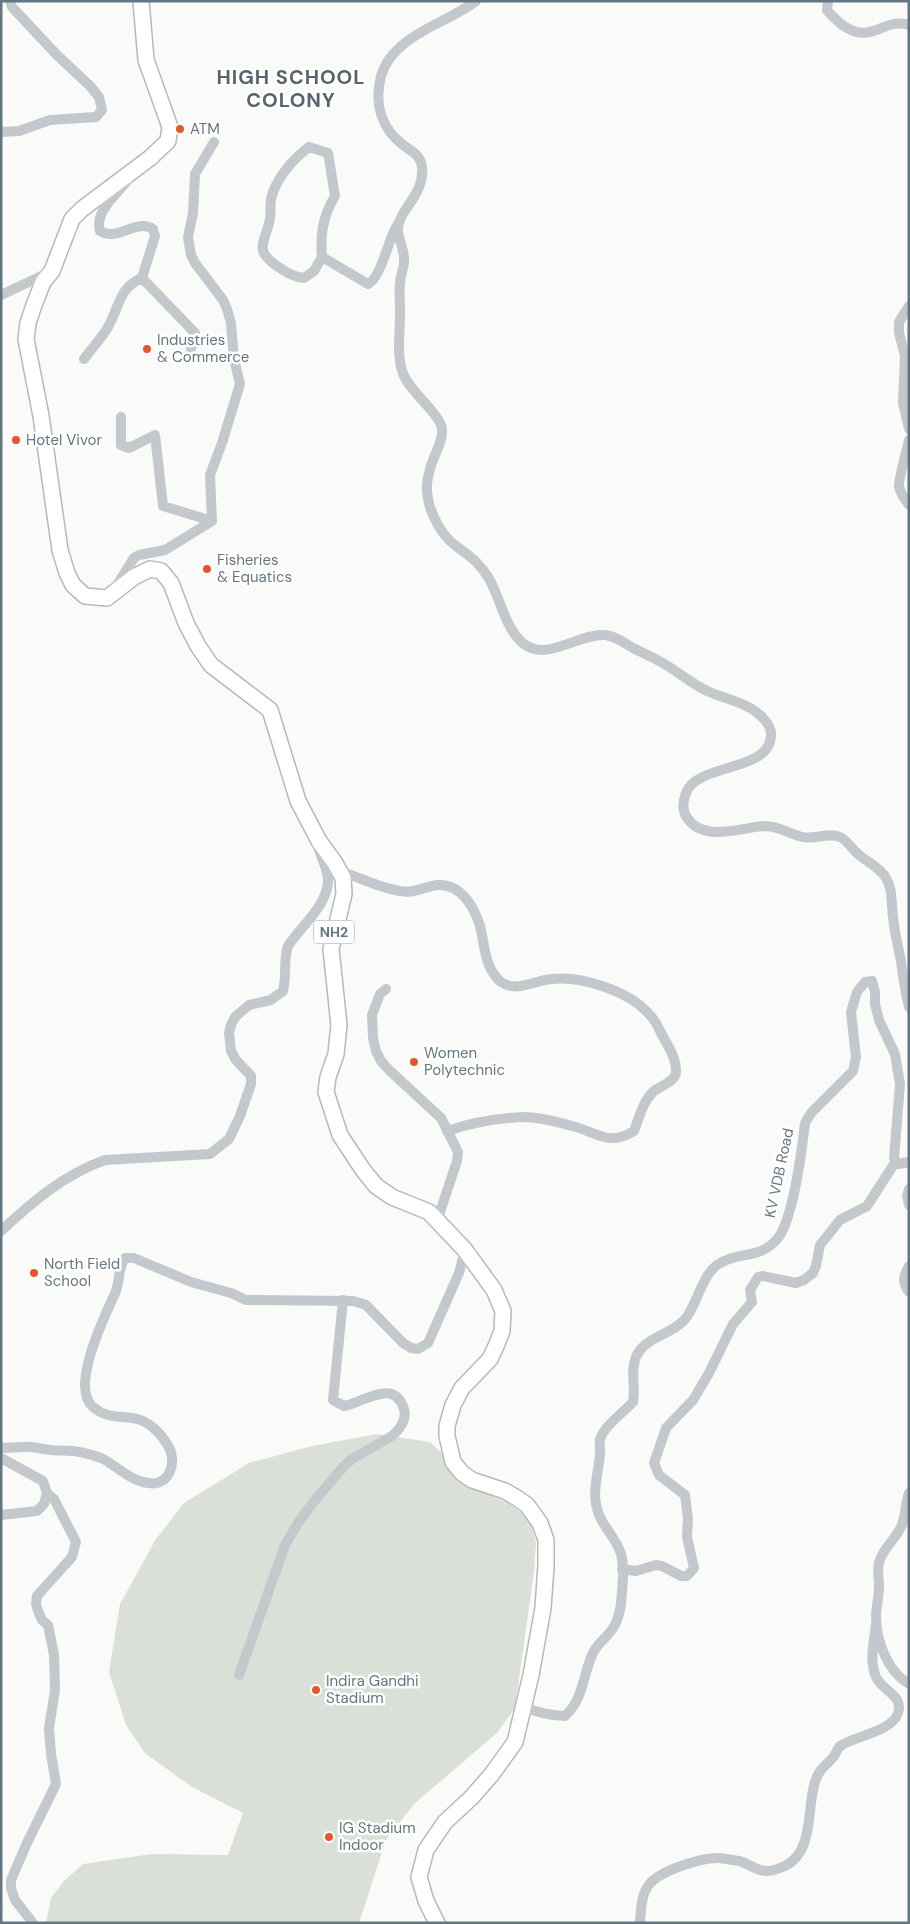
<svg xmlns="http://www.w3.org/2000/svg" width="910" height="1924" viewBox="0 0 910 1924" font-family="'DM Sans',sans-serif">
  <rect width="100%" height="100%" fill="#fafaf8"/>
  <path fill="#dadfd7" d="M377 1434 430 1442 446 1457 458 1480 508 1503 530 1519 536 1543 534 1571 515 1708 497 1733 414 1804 386 1840 359 1923H46L51 1898 64 1881 83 1864 152 1854 228 1855 243 1813 192 1787 145 1753 126 1725 109 1672 120 1604 156 1539 184 1503 249 1463 312 1446Z"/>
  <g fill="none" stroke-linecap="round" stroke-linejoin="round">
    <g stroke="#b4b9bd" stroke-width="18">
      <path id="highway" d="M141 1 146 60 170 127 168 141 150 158 82 209 72 219 52 271 43 282 34 305 28 323 26 339 41 416 60 550 67 573 73 585 85 596 107 598 134 577 150 569 161 571 171 583 186 623 198 646 211 665 270 710 298 801 319 841 335 863 343 878 344 894 331 949 339 1025 336 1054 328 1077 326 1092 340 1135 363 1170 376 1186 392 1197 429 1212 465 1250 494 1290 503 1311 502 1331 496 1346 490 1359 462 1388 453 1405 447 1426V1436L453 1462 462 1473 472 1480 505 1491 517 1498 527 1505 540 1523 546 1540V1566L543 1608 531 1675 515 1742 492 1774 471 1798 445 1822 426 1850 419 1877 426 1901 437 1923"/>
    </g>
    <path stroke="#c3c8cc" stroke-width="10" d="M476 1C446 24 393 35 381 76 374 104 381 128 403 145 412 151 421 156 422 167 425 196 397 210 398 231 399 241 405 251 404 261 404 269 400 276 400 284 399 291 400 299 400 307 401 329 395 355 404 376 412 393 436 411 441 425 446 437 433 456 430 469 427 478 426 489 428 499 431 515 442 536 455 545 470 557 477 560 488 577 501 598 504 628 524 644 547 662 579 633 605 635 616 636 624 643 633 648 647 655 661 661 674 670 684 677 695 685 707 691 725 699 747 702 762 717 767 722 772 729 771 737 768 772 697 763 686 793 683 801 682 809 686 816 702 844 742 827 765 826 779 826 789 834 802 837 814 840 828 832 840 837 847 840 852 849 857 853 866 862 879 866 886 878 893 890 891 902 893 916 894 931 898 946 901 961 903 977 905 992 909 1007
      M828 1 827 10C831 16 836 19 841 24 871 47 882 17 909 25
      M1 132 19 131 50 120 96 117 102 110 99 97 90 86 56 54 12 7 10 1
      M322 257 314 271 304 278C294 277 288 273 280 268 252 250 265 244 270 219 271 212 270 206 271 199 276 178 293 159 309 147L328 153 335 196C323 216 320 234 322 257L368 284C382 277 388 238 398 224
      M142 278 195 333 191 349
      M1 295 48 273
      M909 306 899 322V333L905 356 903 403 909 429
      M84 359C92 348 101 339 108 327 119 308 119 287 142 278L155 236 153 229C136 218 118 242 100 231 94 212 117 194 128 180
      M121 417V445L129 448 155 435 163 506 212 521
      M909 440C907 450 898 480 899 487 901 494 905 500 909 505
      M117 585 134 558 139 555 165 550 212 521 210 475 222 443 240 384 234 359 231 323 227 309 223 300 195 263 191 255 188 237 193 213 195 174 214 142
      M339 871C359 877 380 888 400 891 413 894 424 887 437 885 461 883 474 907 480 926 485 945 484 968 501 982 516 993 536 980 552 979 582 976 629 991 649 1014 654 1019 658 1026 661 1033 667 1044 677 1059 676 1072 676 1081 661 1086 654 1091 643 1101 639 1118 634 1131 608 1147 597 1132 572 1126 558 1122 537 1117 523 1117 497 1118 471 1123 447 1131
      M386 989 380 994 372 1015 373 1038 376 1051 381 1061 389 1070 441 1118 458 1152 457 1161 437 1221
      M909 1189 907 1196 909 1205
      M1 1231C32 1202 65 1174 105 1160L210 1154 229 1139 240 1116 251 1084V1076L236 1060 231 1051 229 1033 231 1025 235 1017 249 1005 271 1000 283 991C287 976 283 960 288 946 301 926 329 904 328 879 327 867 320 855 317 844
      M909 1266C903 1276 902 1283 909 1292
      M1 1448C9 1448 16 1447 24 1447 33 1446 41 1449 50 1450 60 1451 70 1450 80 1452 88 1454 98 1456 105 1460 119 1468 131 1481 148 1483 171 1487 178 1459 167 1444 162 1435 152 1425 143 1421 125 1413 111 1422 93 1407 69 1387 106 1314 116 1291 120 1280 118 1268 125 1258H134L191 1282 231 1293 246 1300 353 1301 366 1305 403 1343 411 1348 418 1349 428 1343 459 1273 465 1250
      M1 1458 43 1481 47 1493 44 1504 37 1511 1 1515
      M909 1493C905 1504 906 1517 901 1527 895 1540 882 1549 879 1563 877 1571 879 1578 879 1586 879 1597 876 1607 876 1617 876 1641 888 1672 909 1684
      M622 1569 636 1571 656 1565 662 1566 681 1576H687L694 1568 687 1537 688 1519 685 1495 659 1475 654 1463 666 1428 693 1400 709 1373 733 1324 752 1302 750 1290 758 1277 762 1276 796 1283 804 1280 813 1273 816 1266 820 1245 840 1220 867 1206 896 1161
      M239 1675 285 1545 298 1523 315 1500 344 1466 352 1459 392 1436C400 1429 407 1420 404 1409 394 1377 363 1403 344 1406L333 1400 343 1300
      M523 1707C538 1712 550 1716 565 1716 583 1700 583 1676 592 1655 595 1646 605 1639 611 1631 622 1618 622 1593 623 1576 624 1547 615 1543 602 1521 589 1497 598 1479 600 1454 601 1450 599 1444 600 1439 605 1425 623 1413 633 1402 636 1388 630 1371 636 1357 645 1336 673 1335 686 1318 697 1304 702 1276 717 1265 736 1251 761 1260 778 1238 793 1219 802 1149 805 1123L811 1113 853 1071 856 1057 851 1012 857 992 865 982 872 981 875 992V1004L879 1020 895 1054 900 1084 894 1158 898 1164 909 1162
      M33 1923 15 1900 11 1888V1880L27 1843 56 1784 51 1754 49 1728 55 1690 54 1655 48 1625 42 1620 38 1611 36 1604 37 1596 72 1557 76 1542 54 1499 47 1493
      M640 1923C641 1911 641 1896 648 1886 658 1871 702 1857 720 1858 726 1859 733 1860 739 1861 748 1863 758 1872 767 1871 772 1871 781 1868 785 1866 818 1850 804 1797 819 1773 823 1766 830 1762 834 1756 837 1752 837 1749 840 1746 855 1736 893 1731 898 1713 904 1695 882 1691 876 1677 869 1661 874 1641 876 1624"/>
    <use href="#highway" stroke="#fff" stroke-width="15"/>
  </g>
  <g fill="#e4572e" stroke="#fff" stroke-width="2">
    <circle cx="180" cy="129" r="5"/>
    <circle cx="147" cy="349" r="5"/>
    <circle cx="16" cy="440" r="5"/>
    <circle cx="207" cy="569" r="5"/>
    <circle cx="414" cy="1062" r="5"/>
    <circle cx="34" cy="1273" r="5"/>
    <circle cx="316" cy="1690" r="5"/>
    <circle cx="329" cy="1837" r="5"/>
  </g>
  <g text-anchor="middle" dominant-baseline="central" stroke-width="5" stroke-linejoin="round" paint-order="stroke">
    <rect fill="#fff" stroke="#939fa8" stroke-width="1" x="314" y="920.5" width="40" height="23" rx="4"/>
    <g font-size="14" font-weight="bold" fill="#657683">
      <text x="334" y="932">NH2</text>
    </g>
    <g font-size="15" fill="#657683" stroke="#fff" text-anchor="start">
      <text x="190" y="129">ATM</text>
      <text x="157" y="340">Industries<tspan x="157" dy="17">&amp; Commerce</tspan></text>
      <text x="26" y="440">Hotel Vivor</text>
      <text x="217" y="560">Fisheries<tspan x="217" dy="17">&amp; Equatics</tspan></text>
      <text x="424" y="1053">Women<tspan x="424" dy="17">Polytechnic</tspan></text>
      <text x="44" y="1264">North Field<tspan x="44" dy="17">School</tspan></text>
      <text x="326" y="1681">Indira Gandhi<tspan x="326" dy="17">Stadium</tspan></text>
      <text x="339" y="1828">IG Stadium<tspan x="339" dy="17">Indoor</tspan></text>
    </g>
    <g font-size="15" fill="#657683" stroke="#fff">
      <text transform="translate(779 1173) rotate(-78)">KV VDB Road</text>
    </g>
    <g font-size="20" font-weight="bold" letter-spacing="1" fill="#57646e" stroke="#fff">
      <text x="291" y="77">HIGH SCHOOL<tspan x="291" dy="23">COLONY</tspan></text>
    </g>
  </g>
  <rect width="910" height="1924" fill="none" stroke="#657683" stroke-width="5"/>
</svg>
